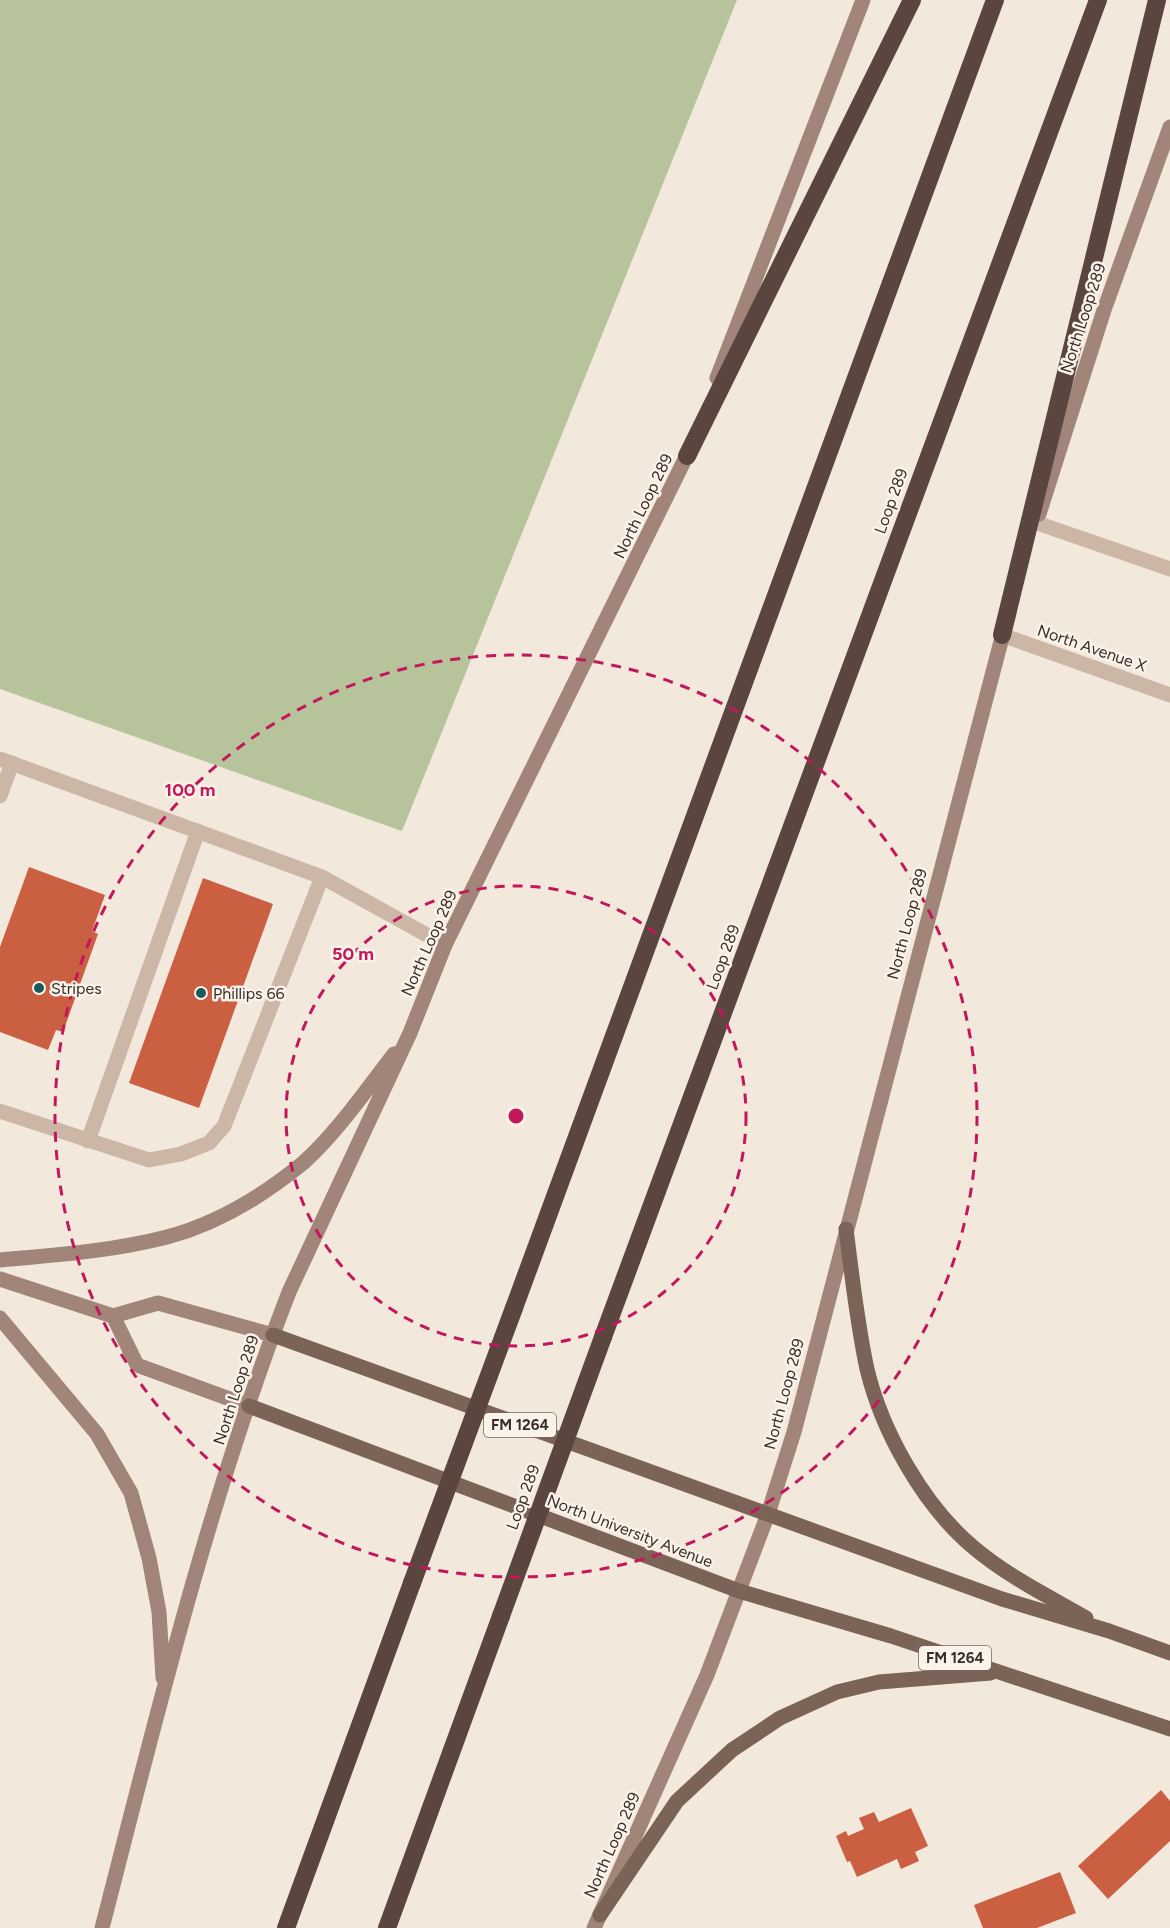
<svg xmlns="http://www.w3.org/2000/svg" width="1170" height="1928" viewBox="0 0 1170 1928" font-family="Figtree,sans-serif">
  <rect width="100%" height="100%" fill="#f3e8dc"/>
  <path fill="#b7c39b" d="M0 0H737L402 831 0 689Z"/>
  <path fill="#cb5f42" d="M29 867 105 895 92 931 98 934 63 1032 56 1030 48 1050 0 1032V947Z
    M203 878 273 904 199 1108 129 1083Z
    M1161 1790 1170 1801V1841L1108 1899 1078 1866Z
    M911 1808 928 1846 915 1852 919 1861 901 1869 897 1859 857 1877 850 1861 847 1862 836 1836 846 1831 848 1836 864 1829 859 1818 874 1812 879 1822Z
    M1060 1872 1076 1913 1037 1928H983L974 1905Z"/>
  <g fill="none" stroke-linecap="round" stroke-linejoin="round">
    <path stroke="#ccb7a7" stroke-width="15" d="M1037 523 1170 569
      M0 759 322 877 445 945
      M0 796 12 763
      M0 1111 149 1160 181 1154 209 1143 224 1126 322 877
      M88 1141 198 831"/>
    <path stroke="#ccb7a7" stroke-width="15" d="M1002 635 1170 695"/>
    <path stroke="#a08578" stroke-width="15" d="M717 378 863 0
      M1039 514 1104 310 1170 127
      M0 1260C56 1255 113 1251 167 1237 216 1224 264 1195 303 1163 335 1135 367 1089 394 1054
      M0 1279 113 1316 158 1303 273 1335
      M113 1316 137 1365 249 1406
      M0 1318 97 1434 131 1493 149 1558 159 1612 163 1678
      M102 1928C157 1714 209 1498 289 1292L410 1033 445 945 692 445
      M594 1928 707 1675 768 1514 794 1432 1005 626"/>
    <path stroke="#7b6358" stroke-width="15" d="M846 1229C852 1276 857 1323 867 1369 882 1432 924 1506 973 1547 1007 1576 1048 1596 1086 1618
      M273 1335 1002 1599 1109 1631 1170 1653
      M249 1406 739 1591 891 1636 1170 1729
      M600 1915 677 1801 732 1750 780 1718 837 1692 879 1682 991 1673"/>
    <path stroke="#5a463f" stroke-width="18" d="M687 456 912 0
      M1002 635 1157 0
      M514 1308 995 0
      M603 1337 1098 0
      M286 1928 412 1583
      M387 1928 501 1616"/>
    <path stroke="#5a463f" stroke-width="18" d="M412 1583 514 1308
      M501 1616 603 1337"/>
  </g>
  <g fill="none" stroke="#c2185b" stroke-width="3" stroke-dasharray="10 8">
    <circle cx="516" cy="1116" r="230"/>
    <circle cx="516" cy="1116" r="461"/>
  </g>
  <g fill="#1b5a5c" stroke="#fbf2e9" stroke-width="2">
    <circle cx="39" cy="988" r="6"/>
    <circle cx="201" cy="993" r="6"/>
  </g>
  <g text-anchor="middle" dominant-baseline="central" stroke-width="5" stroke-linejoin="round" paint-order="stroke">
    <g fill="#fbf2e9" stroke="#726862" stroke-width="1.5">
      <rect x="484" y="1413" width="72" height="24" rx="4.5"/>
      <rect x="919" y="1646" width="72" height="24" rx="4.5"/>
    </g>
    <g font-size="15" font-weight="bold" fill="#382d28">
      <text x="520" y="1425">FM 1264</text>
      <text x="955" y="1658">FM 1264</text>
    </g>
    <g font-size="16" fill="#382d28" stroke="#fbf2e9">
      <text transform="translate(1083 318) rotate(-72)">North Loop 289</text>
      <text transform="translate(891 501) rotate(-70)">Loop 289</text>
      <text transform="translate(643 506) rotate(-64)">North Loop 289</text>
      <text transform="translate(1092 648) rotate(19)">North Avenue X</text>
      <text transform="translate(907 924) rotate(-75)">North Loop 289</text>
      <text transform="translate(429 943) rotate(-66)">North Loop 289</text>
      <text transform="translate(723 957) rotate(-70)">Loop 289</text>
      <text transform="translate(236 1390) rotate(-72)">North Loop 289</text>
      <text transform="translate(784 1394) rotate(-75)">North Loop 289</text>
      <text transform="translate(523 1497) rotate(-70)">Loop 289</text>
      <text transform="translate(630 1531) rotate(21)">North University Avenue</text>
      <text transform="translate(612 1845) rotate(-66)">North Loop 289</text>
    </g>
    <g font-size="16" fill="#382d28" stroke="#fbf2e9" text-anchor="start">
      <text x="51" y="988">Stripes</text>
      <text x="213" y="993">Phillips 66</text>
    </g>
  </g>
  <circle cx="516" cy="1116" r="9" fill="#c2185b" stroke="#fbf2e9" stroke-width="3"/>
  <g font-size="18" text-anchor="middle" font-weight="bold" fill="#c2185b" stroke="#fbf2e9" stroke-width="5" stroke-linejoin="round" paint-order="stroke">
    <text x="190" y="796">100 m</text>
    <text x="353" y="960">50 m</text>
  </g>
</svg>
